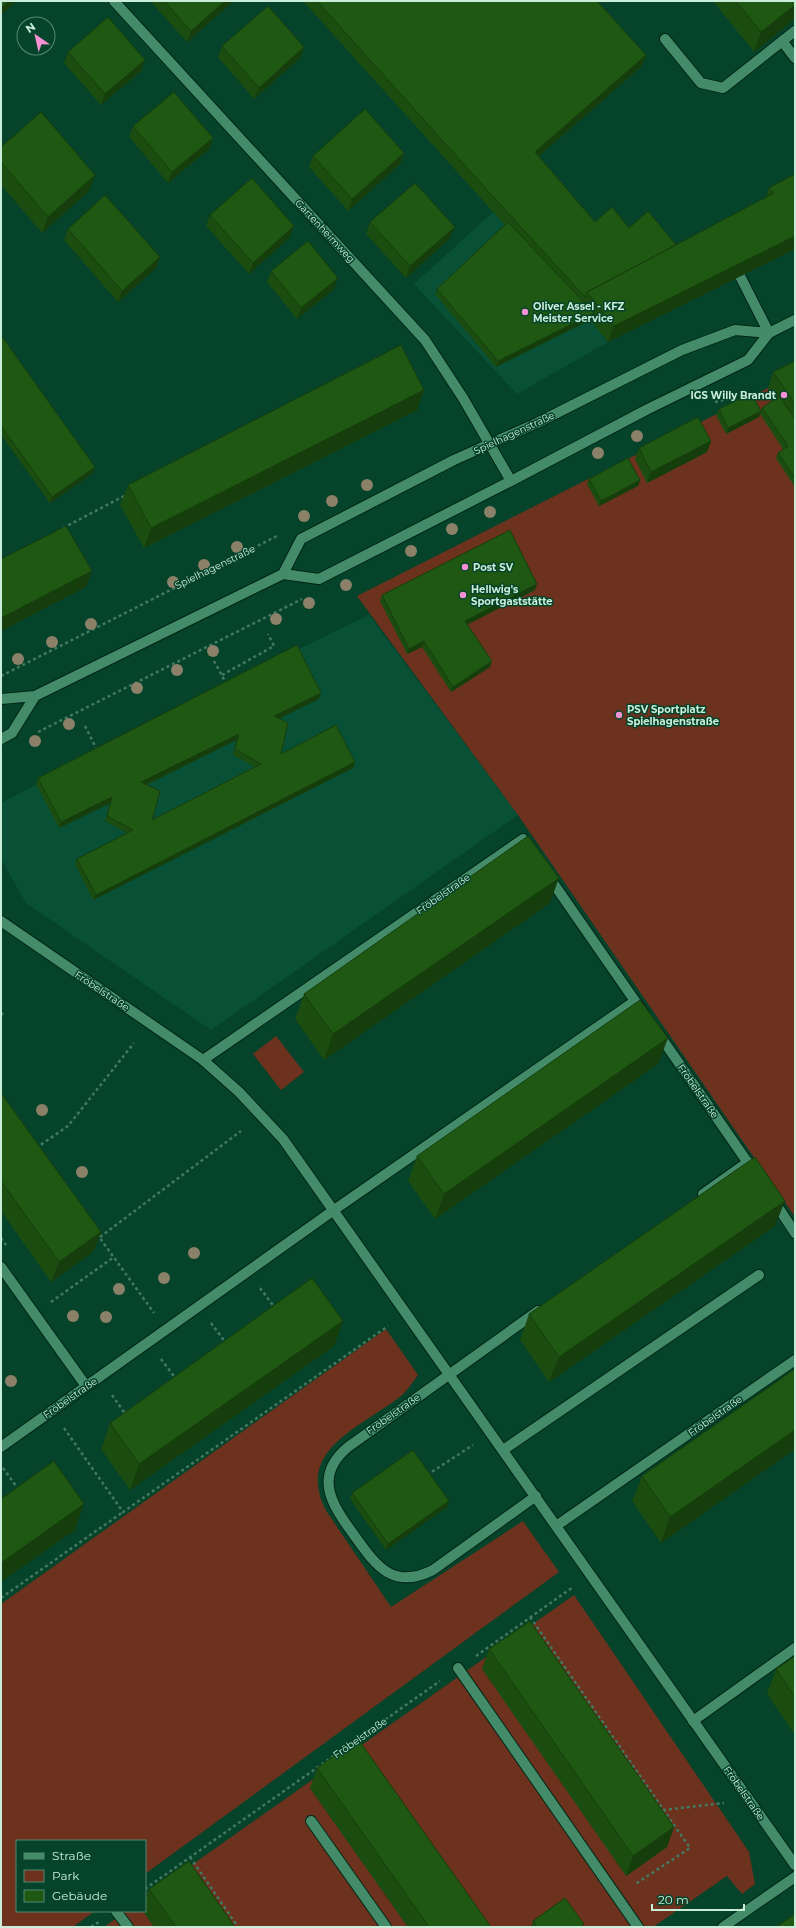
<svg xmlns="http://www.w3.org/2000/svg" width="796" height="1928" viewBox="0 0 796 1928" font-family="Montserrat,sans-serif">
  <rect width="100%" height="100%" fill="#05432b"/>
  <path fill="#085136" d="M493 212 591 319 608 342 517 394 414 284Z
    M369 615 518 815 211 1030 26 903 1 859V803L295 651Z"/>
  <path fill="#6c321d" d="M768 388 795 426V1217L518 815 357 596Z
    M276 1036 304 1072 281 1090 253 1054Z
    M386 1329 418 1375C413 1382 407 1391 401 1396 362 1427 293 1450 327 1512L391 1607 523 1521 559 1572 145 1874V1841H17V1911H95L73 1927H1V1604Z
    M574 1595 749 1852 755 1884 742 1894 727 1876 653 1927H469L310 1788 408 1927H214L145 1906V1898Z
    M127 1911H143L154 1927H104Z"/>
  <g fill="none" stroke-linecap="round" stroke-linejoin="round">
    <g stroke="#002616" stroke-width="12">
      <path id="service" d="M665 39 701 83 723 88 795 31
        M782 41 795 58
        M740 276 769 333
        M549 877 644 1014
        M658 1033 755 1173
        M203 1060 523 839 531 851
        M703 1194 748 1162
        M774 1201 795 1233
        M334 1210 635 1001
        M1 1267 86 1386
        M503 1450 759 1275
        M536 1496 433 1570C392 1591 375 1564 354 1535 333 1506 312 1477 348 1447L538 1311
        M556 1526 795 1360
        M458 1668 638 1927
        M693 1721 795 1648
        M311 1821 386 1927
        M116 1911 128 1927"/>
    </g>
    <g stroke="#002616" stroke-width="12">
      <path id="minor" d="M114 1 425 340 463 398 511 481
        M283 574 301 539 454 460 537 423 682 350 735 330 769 333
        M1 699 35 696 283 574 319 579 511 481 648 409 748 360 769 333 795 320
        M1 739 12 733 35 696
        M1 921 203 1060 239 1092 283 1139 795 1865
        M1 1447 334 1210
        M723 1927 795 1877"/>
    </g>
    <path stroke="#437962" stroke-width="2.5" stroke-dasharray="3 3" stroke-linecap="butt" d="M715 402 736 397
      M63 528 126 495
      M214 661 227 685
      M222 675 274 646 268 634
      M1 676 279 535
      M85 726 97 750
      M38 732 302 599
      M1 1015 3 1013
      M36 1148 68 1126 134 1043
      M97 1234 154 1313
      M100 1237 241 1131
      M1 1238 6 1245
      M260 1288 275 1308
      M51 1302 114 1257
      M211 1323 226 1343
      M161 1359 176 1379
      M112 1395 126 1415
      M64 1428 123 1512 388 1326
      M3 1468 19 1490
      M427 1475 473 1445
      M1 1598 123 1512
      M530 1617 690 1848 634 1885
      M476 1656 573 1587
      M663 1810 724 1803
      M190 1857 238 1927
      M145 1889 440 1681
      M91 1927 99 1922"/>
    <use href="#service" stroke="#448c69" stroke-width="10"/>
    <use href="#minor" stroke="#448c69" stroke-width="10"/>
  </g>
  <g fill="#8a8168">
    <circle cx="637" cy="436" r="6"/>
    <circle cx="598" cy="453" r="6"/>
    <circle cx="367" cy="485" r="6"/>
    <circle cx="332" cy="501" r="6"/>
    <circle cx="490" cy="512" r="6"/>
    <circle cx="304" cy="516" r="6"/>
    <circle cx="452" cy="529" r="6"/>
    <circle cx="237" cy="547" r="6"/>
    <circle cx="411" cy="551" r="6"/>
    <circle cx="204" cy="565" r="6"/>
    <circle cx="173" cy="582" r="6"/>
    <circle cx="346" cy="585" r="6"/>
    <circle cx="309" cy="603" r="6"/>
    <circle cx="276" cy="619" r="6"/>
    <circle cx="91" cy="624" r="6"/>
    <circle cx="52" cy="642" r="6"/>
    <circle cx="213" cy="651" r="6"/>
    <circle cx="18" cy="659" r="6"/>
    <circle cx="177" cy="670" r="6"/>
    <circle cx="137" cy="688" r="6"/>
    <circle cx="69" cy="724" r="6"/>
    <circle cx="35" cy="741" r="6"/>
    <circle cx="42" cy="1110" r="6"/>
    <circle cx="82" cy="1172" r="6"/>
    <circle cx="194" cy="1253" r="6"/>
    <circle cx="164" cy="1278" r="6"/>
    <circle cx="119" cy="1289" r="6"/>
    <circle cx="73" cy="1316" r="6"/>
    <circle cx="106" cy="1317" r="6"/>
    <circle cx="11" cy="1381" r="6"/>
  </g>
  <path fill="#1b4c10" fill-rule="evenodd" d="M150 1H234L187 42Z
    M303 1H597L646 55 642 66 539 156 595 222 629 228 676 245 766 198 769 188 795 174V249L608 342 590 320 496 367 435 294 437 289 505 225Z
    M713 1H795V19L754 52Z
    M222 46 304 47 300 58 254 99 218 57Z
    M68 52 145 60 141 71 101 105 64 63Z
    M133 126 213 138 209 149 168 183 129 137Z
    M1 147 95 175 89 191 42 233 1 185Z
    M404 153 400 164 348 211 309 167 313 156Z
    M210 215 290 237 249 274 206 226Z
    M370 222 450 238 406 278 366 234Z
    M68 229 156 268 118 302 64 240Z
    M271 271 334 289 297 319 267 282Z
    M1 339 95 467 93 473 50 503 1 435Z
    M795 361V487L776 458 778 453 783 449 760 414 762 408 775 399 768 388 773 372Z
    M424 390 417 410 144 548 120 505 128 485Z
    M719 409 759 417 726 434 716 415Z
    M711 441 707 452 647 483 635 459 639 448Z
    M589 479 640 480 638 486 599 506 587 484Z
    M535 590 467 624 490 667 451 692 422 647 407 654 380 601 382 595Z
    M319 699 279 718 281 754 353 768 93 900 75 864 77 859 127 833 105 821 110 803 59 828 36 784 38 778ZM236 740 233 755 255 767 152 820 146 785Z
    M550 903 324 1060 295 1019 304 994Z
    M658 1064 435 1219 408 1181 417 1156Z
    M1 1093 101 1232 93 1252 51 1282 1 1211Z
    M775 1226 549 1382 520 1340 529 1314Z
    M334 1346 130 1490 101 1449 110 1423Z
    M795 1369V1449L661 1543 632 1501 642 1476Z
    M352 1493 449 1501 447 1507 386 1550 350 1499Z
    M489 1649 674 1827 667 1847 626 1876 482 1669Z
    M795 1656V1735L767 1694 776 1669Z
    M317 1768 491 1927H408L310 1788Z
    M149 1889 235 1927H154L143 1911H145V1899Z
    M533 1921 583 1927H531Z"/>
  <path fill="#163e0d" d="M9 1H17L1 15V8Z
    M225 1H234L187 42 191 31Z
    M795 5V19L754 52 761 32Z
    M304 47 300 58 254 99 259 88Z
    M646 55 642 66 531 163 535 152Z
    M145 60 141 71 101 105 105 94Z
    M213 138 209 149 168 183 172 172Z
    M404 153 400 164 348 211 352 199Z
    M95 175 89 191 42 233 48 217Z
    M294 226 290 237 249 274 253 263Z
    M455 227 450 238 406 278 410 266Z
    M795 236V249L608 342 614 326Z
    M160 257 156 268 118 302 122 291Z
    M338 278 334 289 297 319 301 308Z
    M594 313 592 319 496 367 498 361Z
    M424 390 417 410 144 548 151 528Z
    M761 411 759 417 726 434 728 428Z
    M711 441 707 452 647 483 651 472Z
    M95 467 93 473 50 503 52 497Z
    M640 480 638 486 599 506 601 501Z
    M92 571 86 587 1 631V618Z
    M537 584 535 590 463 627 465 621Z
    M424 641 422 647 407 654 409 649Z
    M492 661 490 667 451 692 453 687Z
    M321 693 319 699 272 722 274 716Z
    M239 734 236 740 139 788 141 782Z
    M355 762 353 768 93 900 96 895Z
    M112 797 110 803 59 828 61 822Z
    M559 878 550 903 324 1060 333 1034Z
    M668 1038 658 1064 435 1219 444 1194Z
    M785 1201 775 1226 549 1382 559 1357Z
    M101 1232 93 1252 51 1282 59 1262Z
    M343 1321 334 1346 130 1490 139 1464Z
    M795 1430V1449L661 1543 670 1517Z
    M449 1501 447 1507 386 1550 388 1544Z
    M84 1504 75 1530 1 1582V1563Z
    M674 1827 667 1847 626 1876 633 1856Z"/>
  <path fill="#1f5813" stroke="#163e0d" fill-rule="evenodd" d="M1 1H9L1 8Z
    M164 1H225L191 31Z
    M317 1H597L646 55 535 152 595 222 612 207 629 228 648 211 676 245 587 292 585 297 497 201Z
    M736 1H795V5L761 32Z
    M268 6 304 47 259 88 222 46Z
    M108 17 145 60 105 94 68 52Z
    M174 92 213 138 172 172 133 126Z
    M365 109 404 153 352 199 313 156Z
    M41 112 95 175 48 217 1 162V147Z
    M795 174V236L614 326 587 292 774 193 769 188Z
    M252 178 294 226 253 263 210 215Z
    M415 183 455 227 410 266 370 222Z
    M105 195 160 257 122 291 68 229Z
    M508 222 594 313 498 361 437 289Z
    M308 241 338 278 301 308 271 271Z
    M3 338 95 467 52 497 1 426V339Z
    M401 345 424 390 151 528 128 485Z
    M795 361V404L773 372Z
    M751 393 761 411 728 428 719 409Z
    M779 396 795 419V478L778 453 788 446 762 408Z
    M698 417 711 441 651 472 639 448Z
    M628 458 640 480 601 501 589 479Z
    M66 526 92 571 1 618V559Z
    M510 530 537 584 465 621 492 661 453 687 424 641 409 649 382 595Z
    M297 645 321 693 274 716 288 723 281 754 336 725 355 762 96 895 77 859 133 830 107 816 112 797 61 822 38 778ZM239 734 235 749 261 764 152 820 160 791 141 782Z
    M528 836 559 878 333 1034 304 994Z
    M640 1000 668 1038 444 1194 417 1156Z
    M1 1093 101 1232 59 1262 1 1181Z
    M755 1157 785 1201 559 1357 529 1314Z
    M312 1278 343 1321 139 1464 110 1423Z
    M795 1369V1430L670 1517 642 1476Z
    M413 1450 449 1501 388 1544 352 1493Z
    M54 1461 84 1504 1 1563V1499Z
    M530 1621 674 1827 633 1856 489 1649Z
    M795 1656V1697L776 1669Z
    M358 1739 491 1927H429L317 1768Z
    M189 1861 235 1927H176L149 1889Z
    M565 1898 584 1924 580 1927H537L533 1921Z
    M795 1914V1927H776Z"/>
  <g fill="#f491d3" stroke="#05432b" stroke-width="1.5">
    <circle cx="525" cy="312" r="4"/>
    <circle cx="784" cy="395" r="4"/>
    <circle cx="465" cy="567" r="4"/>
    <circle cx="463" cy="595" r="4"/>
    <circle cx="619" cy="715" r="4"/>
  </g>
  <g text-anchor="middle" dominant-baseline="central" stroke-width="3" stroke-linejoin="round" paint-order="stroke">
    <g font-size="10" fill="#caedd9" stroke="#05432b">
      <text transform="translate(325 231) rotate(47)">Gartenheimweg</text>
      <text transform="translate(514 433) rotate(-25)">Spielhagenstraße</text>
      <text transform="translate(215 567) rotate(-26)">Spielhagenstraße</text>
      <text transform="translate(443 894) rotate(-35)">Fröbelstraße</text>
      <text transform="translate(102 991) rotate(34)">Fröbelstraße</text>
      <text transform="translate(698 1091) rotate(55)">Fröbelstraße</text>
      <text transform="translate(70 1398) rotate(-35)">Fröbelstraße</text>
      <text transform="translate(393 1414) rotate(-35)">Fröbelstraße</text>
      <text transform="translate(715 1416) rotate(-35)">Fröbelstraße</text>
      <text transform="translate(360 1738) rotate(-35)">Fröbelstraße</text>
      <text transform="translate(744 1793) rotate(55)">Fröbelstraße</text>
    </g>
    <g font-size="10" font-weight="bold" fill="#caedd9" stroke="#05432b" text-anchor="start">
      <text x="533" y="306">Oliver Assel - KFZ<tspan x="533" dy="12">Meister Service</tspan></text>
      <text x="776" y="395" text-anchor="end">IGS Willy Brandt</text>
      <text x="473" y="567">Post SV</text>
      <text x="471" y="589">Hellwig's<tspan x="471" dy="12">Sportgaststätte</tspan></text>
      <text x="627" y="709">PSV Sportplatz<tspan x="627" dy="12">Spielhagenstraße</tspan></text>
    </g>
  </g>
  <rect width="796" height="1928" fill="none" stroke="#caedd9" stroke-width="4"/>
  <rect x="16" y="1840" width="130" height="72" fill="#05432b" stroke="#548771"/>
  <rect x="24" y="1853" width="20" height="6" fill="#448c69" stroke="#548771"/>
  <text x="52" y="1860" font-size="12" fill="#caedd9">Straße</text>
  <rect x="24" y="1870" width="20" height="12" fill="#6c321d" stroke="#548771"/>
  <text x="52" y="1880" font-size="12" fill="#caedd9">Park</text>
  <rect x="24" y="1890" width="20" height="12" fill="#1f5813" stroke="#548771"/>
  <text x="52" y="1900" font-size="12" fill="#caedd9">Gebäude</text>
  <g transform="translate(36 36) rotate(326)"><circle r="19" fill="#05432b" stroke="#548771"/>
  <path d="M0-3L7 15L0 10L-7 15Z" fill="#f491d3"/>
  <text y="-6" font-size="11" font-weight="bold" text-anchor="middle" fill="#caedd9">N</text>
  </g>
  <path d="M652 1904v6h92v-6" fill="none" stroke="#caedd9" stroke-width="2"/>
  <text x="658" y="1904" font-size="12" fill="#caedd9" stroke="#05432b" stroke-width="3" paint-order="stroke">20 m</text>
</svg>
